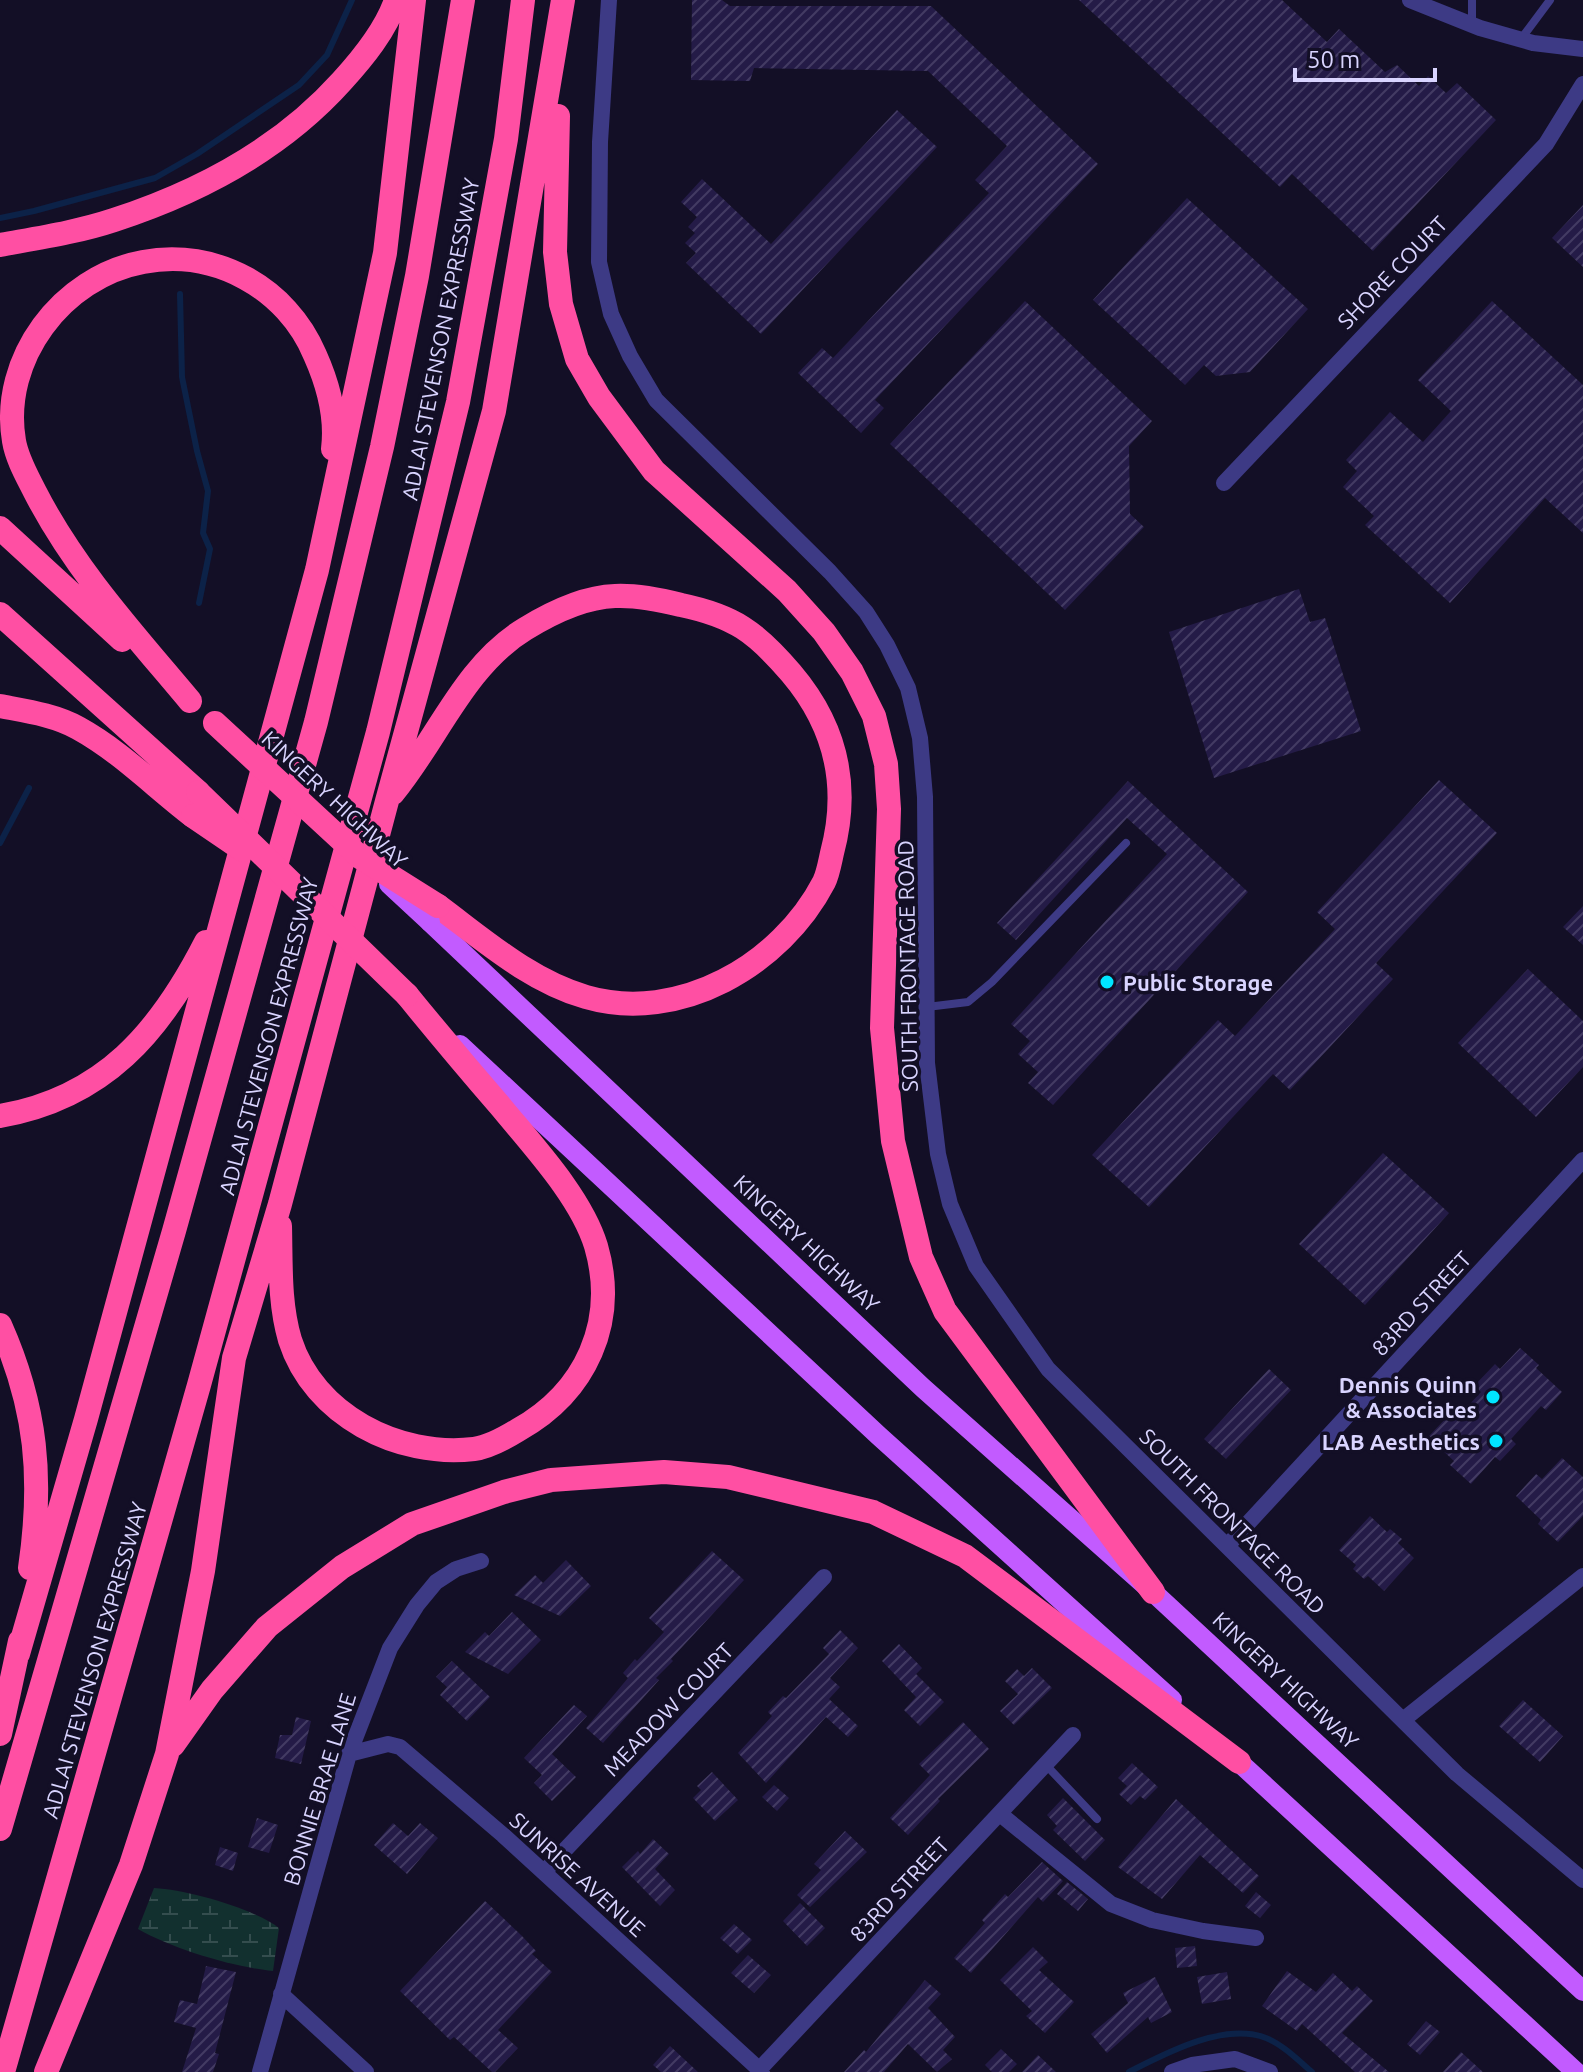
<svg xmlns="http://www.w3.org/2000/svg" width="1583" height="2072" viewBox="0 0 1583 2072" font-family="Ubuntu,sans-serif">
  <defs>
    <pattern id="wetland-marsh" width="20" height="14" patternUnits="userSpaceOnUse" patternTransform="scale(2)"><rect width="20" height="14" fill="#12302f"/><path d="M1 5h8M5 5V1M11 12h8M15 12V8" fill="none" stroke="#344d4e"/></pattern>
    <pattern id="building-hatch" width="6" height="6" patternUnits="userSpaceOnUse" patternTransform="scale(2)"><rect width="6" height="6" fill="#241b47"/><path d="M-1 1l2-2M0 6l6-6M5 7l2-2" fill="none" stroke="#433b63"/></pattern>
  </defs>
  <rect width="100%" height="100%" fill="#130f26"/>
  <path fill="url(#wetland-marsh)" d="M154 1888C188 1890 252 1908 279 1928L273 1971C233 1967 173 1949 138 1929Z"/>
  <g fill="none" stroke-linecap="round" stroke-linejoin="round">
    <path stroke="#0c2248" stroke-width="6" d="M0 218 34 211 155 178 197 154 299 85 327 55 352 0
      M180 294 182 377 197 451 208 491 203 533 210 549 199 603
      M0 843 29 788
      M1129 2072C1166 2053 1224 2022 1266 2038 1282 2044 1299 2061 1312 2072"/>
  </g>
  <path fill="url(#building-hatch)" d="M692 0H722L730 6H931L1098 164 875 400 884 408 861 433 798 373 822 348 833 358 989 193 975 180 1007 146 928 71 754 68 750 81 691 80Z
    M1079 0H1282L1327 42 1339 29 1385 72 1397 65 1419 86 1428 76 1446 93 1457 83 1496 120 1373 251 1292 174 1280 187Z
    M897 110 937 147 761 334 686 263 696 253 685 243 695 233 688 227 697 217 681 202 702 179 771 244Z
    M1187 198 1308 309 1250 372 1216 376 1204 365 1185 385 1093 300Z
    M1583 205V267L1552 238Z
    M1025 301 1152 421 1129 446 1130 514 1144 527 1065 610 890 444Z
    M1492 301 1583 385V533L1545 498 1450 603 1365 525 1374 516 1343 487 1357 471 1346 460 1390 412 1423 442 1451 411 1418 380Z
    M1299 589 1310 622 1325 618 1361 731 1214 778 1169 632Z
    M1439 780 1497 833 1376 963 1393 979 1290 1090 1273 1074 1149 1207 1092 1155 1218 1020 1235 1036 1335 929 1317 912Z
    M1128 781 1248 892 1053 1105 1028 1083 1038 1072 1018 1054 1030 1041 1011 1024 1167 854 1127 818 1016 940 997 923Z
    M1583 906V945L1563 927Z
    M1528 969 1583 1021V1067L1536 1117 1458 1043Z
    M1383 1153 1449 1213 1365 1305 1299 1244Z
    M1520 1348 1539 1365 1536 1368 1562 1392 1546 1410 1541 1406 1511 1439 1516 1444 1500 1461 1495 1457 1471 1484 1450 1465 1454 1461 1428 1437 1449 1415 1454 1421 1481 1392 1474 1386 1495 1364 1500 1369Z
    M1269 1369 1291 1390 1226 1459 1204 1439Z
    M1562 1458 1583 1477V1516L1558 1542 1538 1524 1541 1520 1516 1496 1536 1474 1542 1479Z
    M1370 1516 1387 1532 1390 1529 1402 1539 1398 1543 1414 1558 1384 1591 1368 1576 1364 1579 1353 1569 1356 1565 1339 1550Z
    M712 1551 744 1580 671 1659 673 1661 656 1678 659 1680 603 1743 586 1728 628 1678 623 1673 635 1659 637 1661 664 1632 649 1618Z
    M566 1560 591 1586 560 1616 514 1595 535 1575 543 1583Z
    M512 1612 541 1640 508 1674 465 1652 485 1632 489 1636Z
    M840 1630 858 1648 830 1678 840 1687 829 1699 858 1726 848 1737 826 1717 766 1783 738 1753 772 1716 768 1712 783 1696 786 1698 829 1654 823 1648Z
    M899 1644 922 1668 916 1674 944 1702 920 1726 904 1710 916 1697 882 1661Z
    M452 1661 490 1697 467 1721 440 1695 447 1687 436 1677Z
    M1032 1668 1052 1688 1014 1725 1000 1711 1018 1694 1005 1681 1017 1669 1024 1676Z
    M1523 1700 1563 1736 1540 1762 1499 1726Z
    M574 1705 587 1716 552 1754 576 1777 552 1801 534 1783 542 1775 524 1758Z
    M296 1717 311 1721 301 1764 275 1758 280 1735H292Z
    M963 1722 989 1749 938 1799 940 1801 908 1835 890 1818 930 1775 919 1764Z
    M1132 1763 1158 1787 1145 1800 1140 1796 1131 1805 1119 1794 1127 1786 1118 1778Z
    M712 1772 738 1800 715 1821 693 1798 701 1790 697 1786Z
    M774 1785 789 1798 777 1811 762 1797Z
    M1063 1798 1105 1840 1085 1861 1053 1830 1057 1826 1047 1815Z
    M1176 1799 1259 1876 1243 1893 1200 1855 1162 1899 1118 1867Z
    M257 1818 278 1825 269 1853 248 1847Z
    M393 1823 408 1836 420 1823 438 1838 407 1874 374 1845Z
    M845 1831 867 1852 810 1907 797 1895 821 1870 814 1864Z
    M653 1839 669 1854 655 1869 675 1890 660 1906 622 1867 638 1851 640 1854Z
    M220 1847 238 1853 233 1871 215 1865Z
    M1042 1862 1063 1881 1043 1902 1038 1897 971 1973 954 1958 985 1923 982 1920 1005 1894 1008 1897Z
    M1067 1882 1088 1899 1078 1911 1057 1894Z
    M1256 1892 1271 1905 1260 1918 1245 1906Z
    M485 1901 521 1935 536 1951 532 1954 552 1972 498 2030 518 2048 495 2072H492L454 2037 450 2040 400 1991Z
    M800 1903 825 1928 807 1946 783 1921Z
    M734 1924 752 1940 738 1954 720 1938Z
    M1195 1946 1197 1966 1177 1968 1175 1948Z
    M1033 1947 1048 1962 1039 1970 1074 2002 1045 2033 1026 2016 1032 2011 1000 1980Z
    M748 1955 771 1975 754 1993 731 1973Z
    M206 1966 236 1972 215 2053 219 2054 213 2072H182L196 2028 174 2022 180 2000 197 2004Z
    M1287 1971 1316 1992 1333 1973 1352 1991 1357 1986 1373 2001 1342 2033 1389 2072H1355L1302 2024 1297 2031 1262 2006Z
    M1227 1972 1231 1999 1202 2004 1197 1977Z
    M1155 1977 1172 2012 1151 2023 1148 2017 1107 2053 1091 2034 1128 2003 1123 1993Z
    M925 1980 941 1994 928 2008 955 2037 943 2050 952 2059 937 2072 908 2044 884 2072H844L864 2050 866 2052Z
    M1426 2021 1440 2032 1420 2055 1407 2044Z
    M670 2046 698 2072H661L653 2065Z
    M1001 2049 1017 2064 1009 2072H992L985 2065Z
    M1461 2052 1483 2072H1443Z
    M1038 2055 1056 2072H1022Z"/>
  <g fill="none" stroke-linecap="round" stroke-linejoin="round">
    <path stroke="#3d3a85" stroke-width="8" d="M1472 24V0
      M1521 39 1550 0
      M927 1007 968 1002 992 982 1126 843
      M1046 1765 1097 1819"/>
    <path stroke="#3d3a85" stroke-width="16" d="M609 0 600 142 599 262 611 314 630 356 656 400 830 572 866 612 887 645 908 688 920 738 925 797 927 1063 938 1154 950 1204 976 1266 1048 1369 1457 1774 1583 1880
      M1410 0 1480 28 1533 43 1583 49
      M1224 483 1546 144 1583 84
      M1227 1546 1583 1160
      M1403 1720 1583 1576
      M349 1754 388 1744 400 1747 503 1835 762 2072
      M1000 1814 1111 1904 1152 1920 1203 1931 1256 1938
      M544 1872 824 1577
      M281 1994 366 2072
      M260 2072 349 1754 390 1648 417 1605 436 1582 456 1569 481 1561
      M757 2072 1073 1735
      M1172 2072 1192 2065 1235 2059 1270 2072"/>
    <path stroke="#c25bff" stroke-width="20" d="M430 922 923 1388 1153 1592 1583 1991
      M460 1045 879 1436 1172 1700
      M1228 1752 1576 2072"/>
    <path stroke="#ff4fa3" stroke-width="24" d="M558 116 555 252 561 304 577 359 599 397 654 471 787 591 824 632 852 672 874 716 886 764 889 809 882 1028 893 1141 921 1257 945 1311 1153 1592
      M0 245C38 238 78 232 114 220 200 192 281 149 342 81 363 58 386 30 396 0
      M0 528 122 640
      M0 614 198 792
      M190 701C134 634 75 570 35 492 27 476 17 459 14 441 0 359 62 277 143 262 215 248 287 288 315 355 328 384 337 417 333 449
      M0 706C26 711 55 715 78 728 120 751 155 787 193 816
      M393 793C437 740 464 666 525 629 551 613 584 597 615 596 636 595 661 600 681 605 734 616 756 632 791 673 836 726 850 786 832 853 830 862 828 874 824 882 781 965 679 1024 586 997 530 981 484 940 438 906
      M0 1116C104 1098 160 1032 206 942
      M280 1226C281 1264 279 1303 290 1340 314 1415 398 1458 474 1449 489 1447 505 1438 518 1430 586 1392 618 1322 596 1246 581 1197 533 1146 501 1107 469 1070 438 1033 407 995
      M0 1325C37 1408 43 1479 30 1568
      M18 1654 86 1419 317 570 385 253 414 0
      M0 1734 20 1641
      M173 1745 212 1690 267 1627 342 1567 412 1524 504 1492 551 1480 664 1472 728 1477 873 1512 965 1556 1239 1762
      M0 1829 174 1231 316 722 382 447 417 276 463 0
      M3 2072 199 1385 378 732 458 402 506 139 523 0
      M46 2072 131 1865 167 1754 203 1571 234 1358 280 1204 387 801 494 411 563 0"/>
    <path stroke="#c25bff" stroke-width="20" d="M389 884 430 922"/>
    <path stroke="#ff4fa3" stroke-width="24" d="M215 723 360 857 438 906
      M198 792 407 995
      M193 816 243 850"/>
  </g>
  <g fill="#00e5ff" stroke="#130f26" stroke-width="3">
    <circle cx="1107" cy="982" r="8"/>
    <circle cx="1493" cy="1397" r="8"/>
    <circle cx="1496" cy="1441" r="8"/>
  </g>
  <g text-anchor="middle" dominant-baseline="central" stroke-width="7" stroke-linejoin="round" paint-order="stroke">
    <g font-size="22" fill="#d9d4ff" stroke="#130f26">
      <text transform="translate(1392 272) rotate(-46)">SHORE COURT</text>
      <text transform="translate(440 339) rotate(-79)">ADLAI STEVENSON EXPRESSWAY</text>
      <text transform="translate(335 799) rotate(43)">KINGERY HIGHWAY</text>
      <text transform="translate(907 966) rotate(-91)">SOUTH FRONTAGE ROAD</text>
      <text transform="translate(268 1036) rotate(-75)">ADLAI STEVENSON EXPRESSWAY</text>
      <text transform="translate(807 1243) rotate(43)">KINGERY HIGHWAY</text>
      <text transform="translate(1421 1303) rotate(-47)">83RD STREET</text>
      <text transform="translate(1233 1521) rotate(45)">SOUTH FRONTAGE ROAD</text>
      <text transform="translate(94 1660) rotate(-74)">ADLAI STEVENSON EXPRESSWAY</text>
      <text transform="translate(1286 1680) rotate(43)">KINGERY HIGHWAY</text>
      <text transform="translate(668 1709) rotate(-46)">MEADOW COURT</text>
      <text transform="translate(319 1789) rotate(-73)">BONNIE BRAE LANE</text>
      <text transform="translate(578 1874) rotate(42)">SUNRISE AVENUE</text>
      <text transform="translate(899 1889) rotate(-47)">83RD STREET</text>
    </g>
    <g font-size="22" font-weight="bold" fill="#d9d4ff" stroke="#130f26" text-anchor="end">
      <text x="1123" y="982" text-anchor="start">Public Storage</text>
      <text x="1477" y="1384">Dennis Quinn<tspan x="1477" dy="25">&amp; Associates</tspan></text>
      <text x="1480" y="1441">LAB Aesthetics</text>
    </g>
  </g>
  <path d="M1295 68v12h140v-12" fill="none" stroke="#d9d4ff" stroke-width="4"/>
  <text x="1307" y="68" font-size="24" fill="#d9d4ff" stroke="#130f26" stroke-width="6" paint-order="stroke">50 m</text>
</svg>
